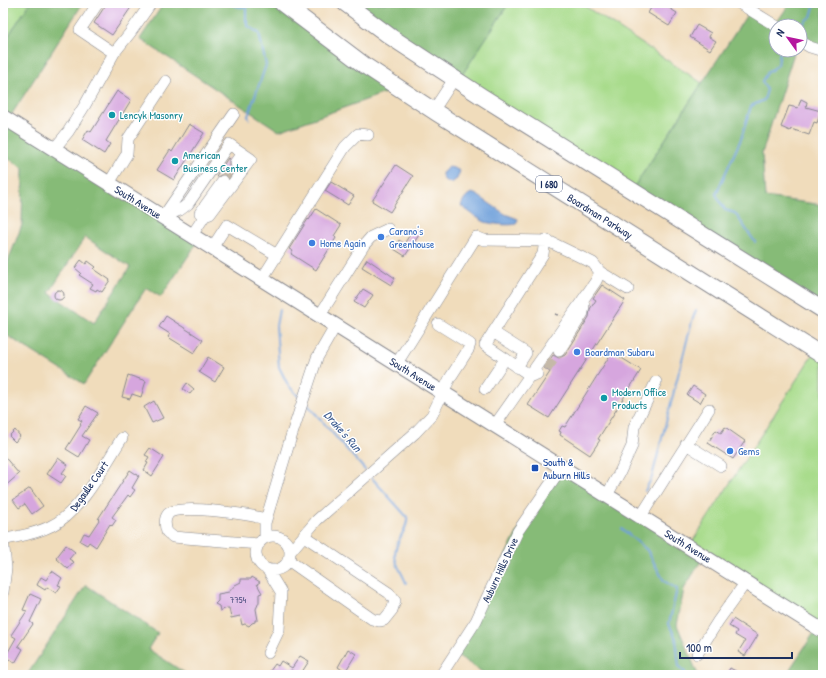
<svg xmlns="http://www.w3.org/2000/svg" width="826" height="678" viewBox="0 0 826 678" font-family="'Patrick Hand',sans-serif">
  <rect width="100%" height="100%" fill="#fff"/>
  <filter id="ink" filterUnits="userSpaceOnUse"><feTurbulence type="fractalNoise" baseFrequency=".025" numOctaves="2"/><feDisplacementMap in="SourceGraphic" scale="8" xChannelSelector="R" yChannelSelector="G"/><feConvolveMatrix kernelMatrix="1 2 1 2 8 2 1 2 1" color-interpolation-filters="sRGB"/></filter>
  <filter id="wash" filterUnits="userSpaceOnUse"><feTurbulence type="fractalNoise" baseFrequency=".012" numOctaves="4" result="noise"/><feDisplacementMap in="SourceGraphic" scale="16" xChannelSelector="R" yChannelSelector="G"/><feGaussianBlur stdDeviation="0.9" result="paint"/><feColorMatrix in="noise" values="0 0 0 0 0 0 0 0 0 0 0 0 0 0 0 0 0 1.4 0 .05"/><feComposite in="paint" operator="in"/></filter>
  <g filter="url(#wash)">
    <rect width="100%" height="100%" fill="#f0dcbb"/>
    <path fill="#a8db8b" stroke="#628574" d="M3 3H30L3 44Z
      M509 3H580L702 83 632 190 458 81Z
      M815 351 823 356V631L689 547Z"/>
    <path fill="#86bb77" stroke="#50756a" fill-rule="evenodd" d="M30 3H83L8 120 199 240 161 297 146 288 84 384 3 333V274L22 225 23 168 3 155V126L7 120 3 117V44ZM85 237 130 267 94 323 49 293Z
      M164 3H282L399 88 279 131 140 39Z
      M345 3H509L458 81Z
      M790 3H823V51L800 41V26H776V50H795L762 153 765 197 823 205V310L632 190 750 10 775 25Z
      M562 467 704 556 684 589 677 625 698 675H487L455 654 518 531Z
      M86 585 158 633 148 649 188 675H27Z
      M818 627 823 631V675H786Z"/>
    <path fill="#70a0da" stroke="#46689c" d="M449 167 454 168 460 171 457 179 451 183C445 181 442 180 442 173Z
      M472 193 477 195 505 214 518 219 516 224C510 226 491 224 485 222 478 219 467 210 461 206 463 200 466 195 472 193Z"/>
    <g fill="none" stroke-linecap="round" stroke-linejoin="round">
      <path stroke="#70a0da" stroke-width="2" d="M234 3 233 5 240 7H246V21L248 22V26L259 33 266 65 248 116 249 119
        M800 28 806 20 811 17 815 3
        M755 242 735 213 725 210 716 194 741 139 751 106 764 100 767 90 762 81 767 73 778 65 780 51 781 50
        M279 310 276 326 279 367 288 385 299 397
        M307 404 365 470
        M371 477 407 517C409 529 394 541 395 556 396 566 403 574 406 583
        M645 491 652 477 692 321 696 310
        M622 529 647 550 664 581 677 589 669 624 676 639 679 667 685 672 683 675"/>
    </g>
    <g id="blocks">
      <path fill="#d6a6de" d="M107 3H134L112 35 94 23Z
        M654 3H661L677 13 669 26 648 13Z
        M697 25 711 33 709 37 716 41 710 50 690 37Z
        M117 91 131 100 106 141 110 144 104 154 82 140 88 130 91 132Z
        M801 99 807 102 806 107 821 111 817 123 814 122 809 135 791 129 790 131 781 127 789 106 798 108Z
        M189 124 204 133 174 180 157 170 170 150 172 152Z
        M228 158 229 159V166L234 170 229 177 223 174 217 177 216 176Z
        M396 165 413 176 390 212 372 201Z
        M331 182 354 196 348 205 325 191Z
        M316 209 341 225 334 236 336 238 316 270 291 254 293 251 289 249 308 219 309 220Z
        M414 228 421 232 405 256 394 249 399 240 404 244Z
        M367 259 395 278 391 285 362 267Z
        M81 260 86 264 88 261 96 267 94 269 110 280 102 292 97 289 96 291 90 288 93 284 79 275 81 273 75 268Z
        M602 285 625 300 549 418 528 405 550 372 544 368 553 355 559 358 565 355 589 317 590 309 596 300 593 298Z
        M363 289 373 295 364 308 354 302Z
        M54 295a5 5 0 1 1 10 0a5 5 0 1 1-10 0Z
        M166 316 203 340 194 353 168 337 170 334 159 327Z
        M612 352 641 370 598 439 600 440 590 455 560 435 561 432 559 431 562 426 565 427Z
        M208 357 224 367 215 382 199 372Z
        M128 375 146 381 141 397 132 394 130 399 122 397Z
        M187 383 194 389 190 394 183 389Z
        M693 386 705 394 700 403 687 395Z
        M154 401 163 418 152 423 144 407Z
        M86 406 98 413 82 436 89 440 79 457 66 449 81 425 80 424 82 421 78 419Z
        M725 427 745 441 733 459 708 443 716 430 721 433Z
        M15 430 20 436 15 442 9 436Z
        M150 448 164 457 152 476 144 470 148 463 146 462 149 457 145 455Z
        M3 455 19 474 3 488Z
        M58 458 68 465 62 473 66 476 61 483 47 474Z
        M130 470 139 476 132 488 135 490 130 497 128 495 112 517 116 520 112 526 110 524 96 547 89 542 87 545 80 541 84 533 89 535 99 520 98 519Z
        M30 488 43 506 32 514 25 504 19 508 13 500Z
        M66 545 75 552 69 559 74 562 68 569 56 558Z
        M52 571 62 578 58 585 61 586 56 593 47 587 45 590 37 585 41 577 46 580Z
        M252 577 260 582 257 584 262 593 259 594V602L256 609 258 620H255V622L252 623 249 626 245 624 242 625 240 616 231 618 229 608H227L220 611 219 606 215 604 218 601V594L229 592 235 585 241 582V579H251Z
        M30 594 41 599 30 622 33 624 18 646 23 649 15 663 7 658 3 664V649L8 652 16 638 11 635 27 611 23 610Z
        M733 619 758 635 745 656 738 652 745 641 735 635 737 631 729 626Z
        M348 649 356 654 345 672 338 667Z
        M300 656 309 661 300 675 291 670 288 675H267L275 664 278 666 281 661 292 668Z
        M730 668 743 675H726Z"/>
    </g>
  </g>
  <g filter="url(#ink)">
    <use href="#blocks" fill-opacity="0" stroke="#86868c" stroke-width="1"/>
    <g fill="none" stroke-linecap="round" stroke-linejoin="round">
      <path stroke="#c5b9a8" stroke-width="11" stroke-dasharray="11 5.5" stroke-linecap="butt" d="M223 181 235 163
        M546 369 559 351"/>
      <g stroke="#86868c" stroke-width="12">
        <path id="minor" d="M98 3 80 30 114 53
          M739 3 776 26
          M800 41 810 47 823 51
          M433 111 454 79
          M54 149 68 132 85 105 114 53 130 33 151 3
          M235 163 242 153
          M109 183 127 154 128 139 166 81
          M200 213 223 181
          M163 217 180 210 188 204 229 144 251 159 210 214 204 216
          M163 217 234 114
          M192 235 208 211
          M212 248 227 225 277 255 262 279
          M277 255 345 147 358 134 368 135
          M600 272 628 289
          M320 315 364 245 371 237 388 229
          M493 332 526 353 517 367
          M559 351 583 313 584 304
          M397 363 476 237 484 240 548 241 593 263 600 272 596 281 495 425
          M537 374 531 376 485 345 543 254 545 240
          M485 389 505 359
          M686 444 721 466
          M607 495 620 472 632 446 634 427 656 382
          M641 516 709 409
          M256 553a17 17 0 1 1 34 0a17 17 0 1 1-34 0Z
          M265 538V523L290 440 317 358 336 325
          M3 539 6 568 3 592
          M3 540C19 536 36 534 51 526 81 512 104 466 122 438
          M259 544 173 537 167 532C165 526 164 519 168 514 177 503 251 515 266 519
          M290 552 317 520 415 433 432 415 450 378 468 350 470 344 438 324
          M288 560 372 619 379 621 384 620 392 610 395 601 389 593 304 536
          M267 569 281 592 279 630 268 653
          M697 654 718 621 746 582
          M441 675 476 621 518 531 562 467"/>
      </g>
      <g stroke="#86868c" stroke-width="16">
        <path id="major" d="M3 117 823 631"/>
      </g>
      <g stroke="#86868c" stroke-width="18">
        <path id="highway" d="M282 3 364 65 437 113 823 356
          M345 3 391 37 481 96 823 310"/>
      </g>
      <path stroke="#86868c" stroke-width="1.5" stroke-dasharray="3 3" stroke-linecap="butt" d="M555 314 561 316"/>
      <use href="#minor" stroke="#fff" stroke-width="11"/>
      <use href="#major" stroke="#fff" stroke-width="14"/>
      <use href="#highway" stroke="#fff" stroke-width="16"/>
    </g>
  </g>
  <g fill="#0f9aa8" stroke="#fff" stroke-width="1.5">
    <circle cx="112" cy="115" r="4"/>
    <circle cx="175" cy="161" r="4"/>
    <circle cx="604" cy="398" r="4"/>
  </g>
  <g fill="#3f7fe0" stroke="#fff" stroke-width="1.5">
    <circle cx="381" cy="237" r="4"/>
    <circle cx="312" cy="243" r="4"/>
    <circle cx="577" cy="352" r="4"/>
    <circle cx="730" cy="451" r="4"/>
  </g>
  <rect fill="#1a4fb4" stroke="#fff" stroke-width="1.5" x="531" y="464" width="8" height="8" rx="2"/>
  <g text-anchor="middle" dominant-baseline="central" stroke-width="3" stroke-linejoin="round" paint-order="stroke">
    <g font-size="9" fill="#4a4d7e">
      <text x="238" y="600">7754</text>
    </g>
    <rect fill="#fff" stroke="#5f6d8e" stroke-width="1" x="536" y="176" width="26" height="16" rx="3"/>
    <g font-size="10" font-weight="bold" fill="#1b2f5e">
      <text x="549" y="184">I 680</text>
    </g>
    <g font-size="11" fill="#0d838f" stroke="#fff" text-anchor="start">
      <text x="120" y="115">Lencyk Masonry</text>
      <text x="183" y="155">American<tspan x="183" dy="13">Business Center</tspan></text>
      <text x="612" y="392">Modern Office<tspan x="612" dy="13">Products</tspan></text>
    </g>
    <g font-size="11" fill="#1b2f5e" stroke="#fff">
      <text transform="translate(138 202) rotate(32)">South Avenue</text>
      <text transform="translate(600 216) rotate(32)">Boardman Parkway</text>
      <text transform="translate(413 374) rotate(32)">South Avenue</text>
      <text transform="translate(89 486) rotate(-55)">Degaulle Court</text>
      <text transform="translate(688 546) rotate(32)">South Avenue</text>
      <text transform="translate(500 570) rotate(-65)">Auburn Hills Drive</text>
    </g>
    <g font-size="11" fill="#366cbe" stroke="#fff" text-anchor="start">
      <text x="389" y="231">Carano's<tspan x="389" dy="13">Greenhouse</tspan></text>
      <text x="320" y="243">Home Again</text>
      <text x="585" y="352">Boardman Subaru</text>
      <text x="738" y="451">Gems</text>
    </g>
    <g font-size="11" fill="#164399" stroke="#fff" text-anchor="start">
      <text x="543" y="462">South &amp;<tspan x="543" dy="13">Auburn Hills</tspan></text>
    </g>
    <g font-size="12" font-style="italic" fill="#3d5c90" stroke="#fff">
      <text transform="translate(343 431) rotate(49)">Drake's Run</text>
    </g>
  </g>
  <rect width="826" height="678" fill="none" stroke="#fff" stroke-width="16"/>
  <g transform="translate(788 38) rotate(303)"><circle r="19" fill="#ffffff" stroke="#a4acbf"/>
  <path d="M0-3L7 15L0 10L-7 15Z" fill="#b5179e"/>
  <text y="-6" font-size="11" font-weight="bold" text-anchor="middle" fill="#1b2f5e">N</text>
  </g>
  <path d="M680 652v6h112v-6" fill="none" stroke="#1b2f5e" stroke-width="2"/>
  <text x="686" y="652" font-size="12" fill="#1b2f5e" stroke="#ffffff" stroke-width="3" paint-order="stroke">100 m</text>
</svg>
